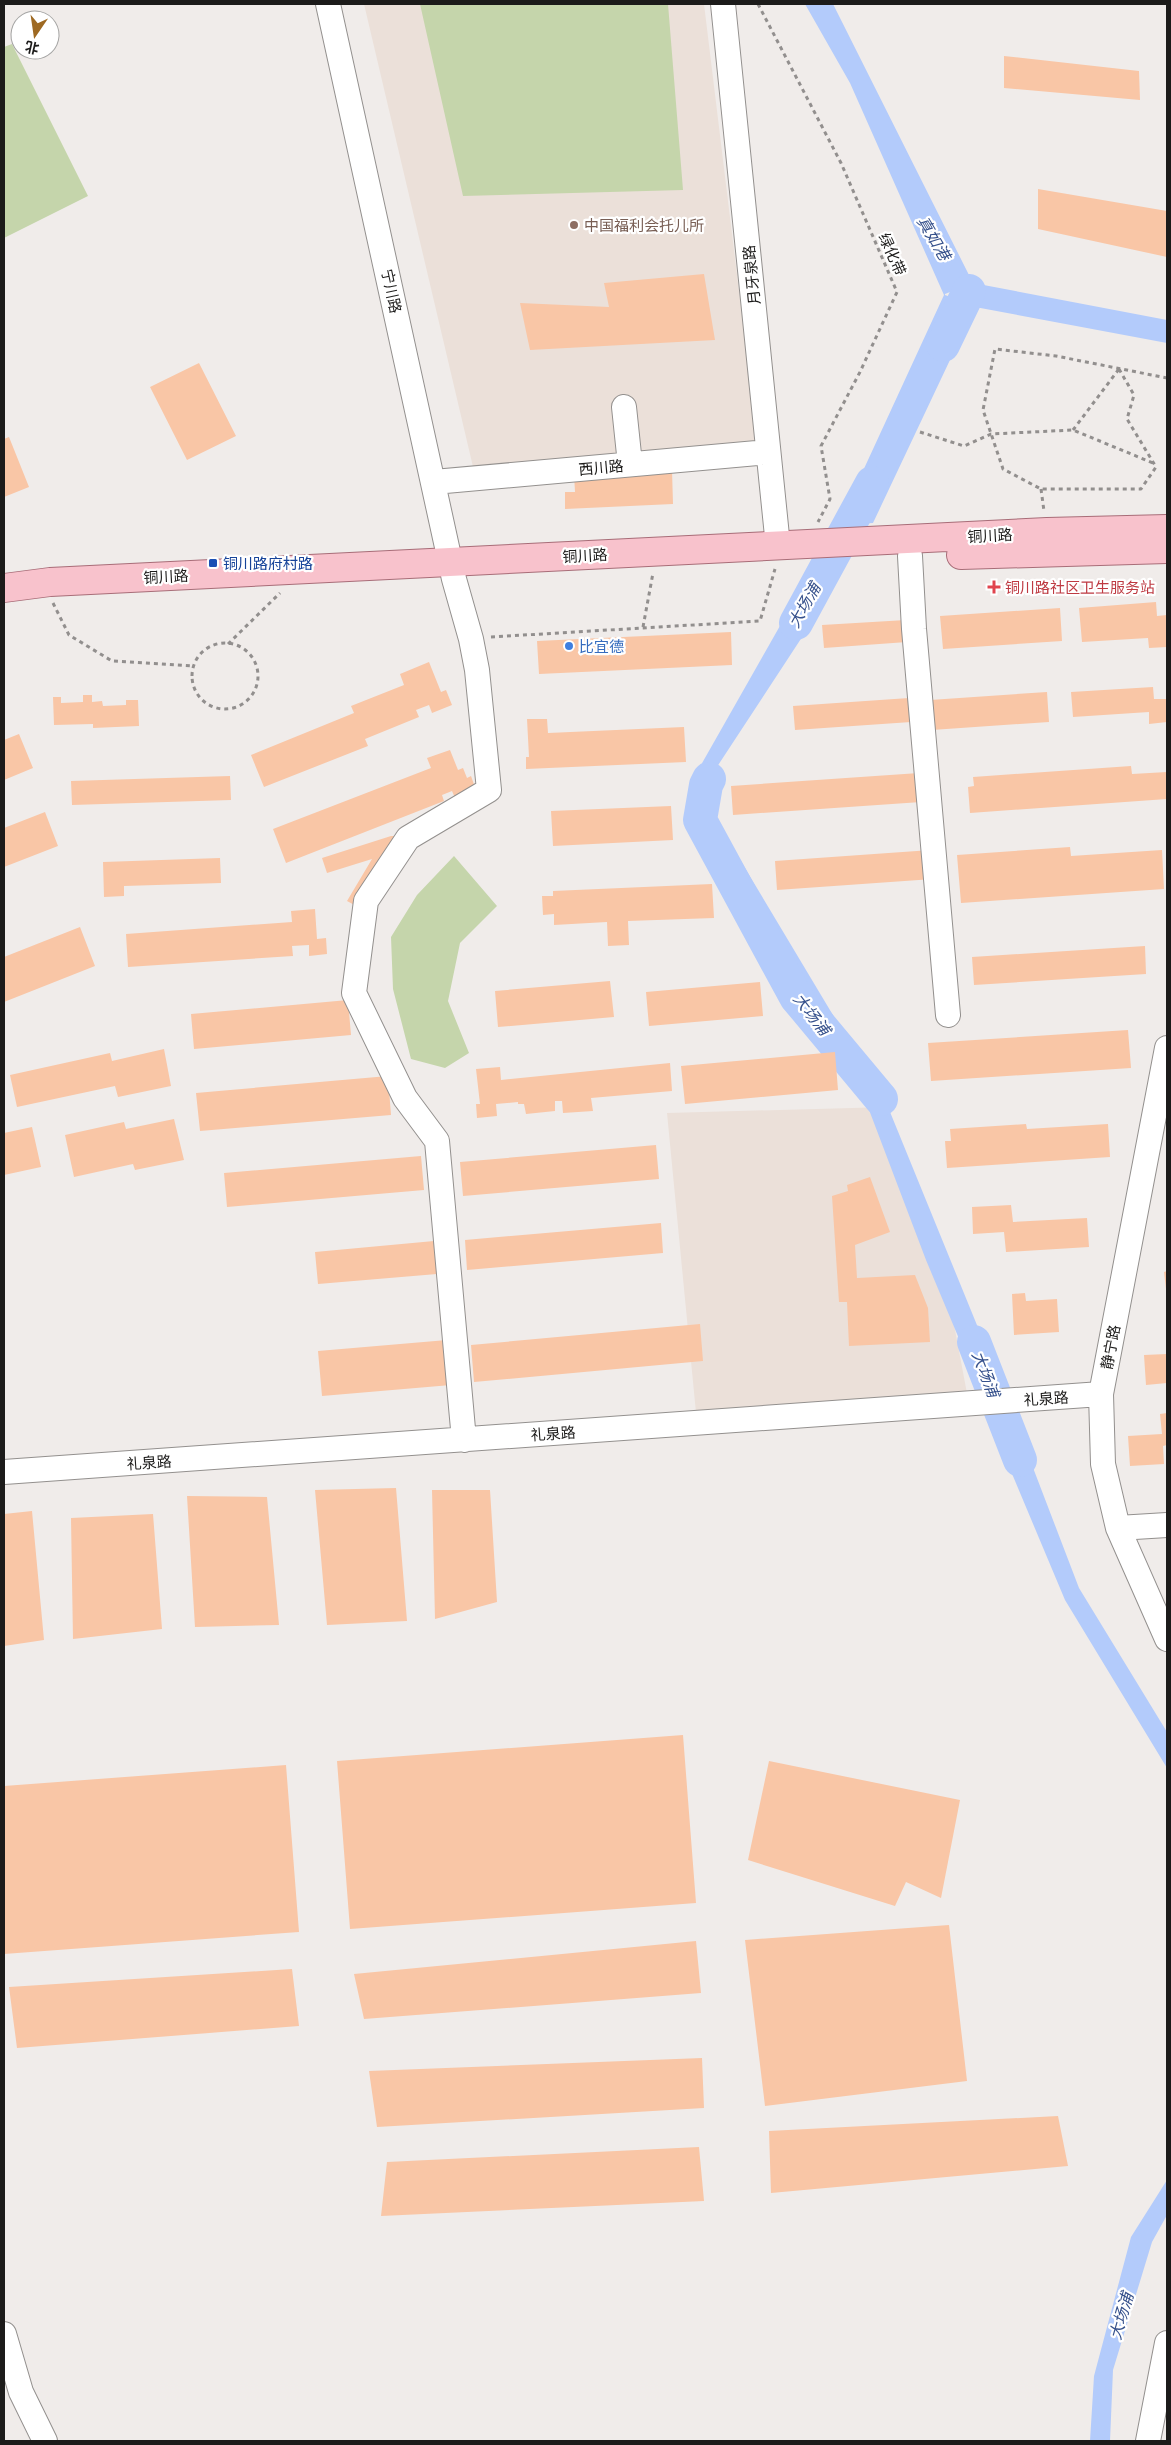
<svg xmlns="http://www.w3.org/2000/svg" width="1171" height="2445" viewBox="0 0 1171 2445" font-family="'Open Sans','Noto Sans SC',sans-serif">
  <rect width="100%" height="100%" fill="#f0ecea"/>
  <path fill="#ebe0d9" d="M364 4H704L758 447 474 471Z
    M888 1107 942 1261 969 1404 697 1423 667 1113Z"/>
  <path fill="#c5d5ab" d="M420 4H668L683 190 463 196Z
    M12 44 88 196 4 238V47Z
    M454 856 497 906 460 943 448 1001 469 1053 445 1068 411 1059 393 989 391 937 417 895Z"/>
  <path fill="#b3cbfb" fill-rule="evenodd" d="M805 4H833L973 283 1167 320V343L975 307 873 523 834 525 862 473 944 295 850 83ZM973 283 975 306 945 295V294Z
    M831 581 810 625 711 776 715 818 888 1107 1001 1384H978L926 1260 852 1065 796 997 700 820 697 772 785 617 818 583Z
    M1014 1418 1079 1588 1167 1732V1768L1065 1600 989 1419Z
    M1167 2180V2215L1152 2242 1113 2370 1110 2441H1090L1094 2376 1131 2237Z"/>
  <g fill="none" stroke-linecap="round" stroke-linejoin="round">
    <path stroke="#b3cbfb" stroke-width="34" d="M943 345 969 291
      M796 623 872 483
      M709 779 706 785 700 820 796 997 881 1099
      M974 1342 1020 1460"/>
  </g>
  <path fill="#f9c6a6" d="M1004 56 1139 71 1140 100 1004 88Z
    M1038 189 1167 211V257L1038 229Z
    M704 274 715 340 530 350 520 303 609 307 604 283Z
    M199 363 236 436 187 460 150 387Z
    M9 437 29 487 4 497V439Z
    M672 470 673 504 565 509V492H575L574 474Z
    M1156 602 1157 616 1167 615V647L1149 648 1148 638 1082 642 1079 608Z
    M1060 608 1062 641 943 649 940 616Z
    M906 620 907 642 824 648 822 625Z
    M731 632 732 665 539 674 537 641Z
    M429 662 441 692 446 690 452 705 432 713 429 705 416 710 419 717 365 739 368 746 264 787 251 755 354 713 351 706 404 685 400 674Z
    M1153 687 1154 699H1167V722L1149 724V712L1073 717 1071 692Z
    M1047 692 1049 722 932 730 930 700Z
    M83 695H92V702L102 701 103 706 126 705V700H138L139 726 93 728V724L54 725 53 697H61V703L83 702Z
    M909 698 911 722 795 730 793 706Z
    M527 719H547L548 733 684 727 686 762 526 769V757H529Z
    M19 734 33 768 4 780V740Z
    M450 750 458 770 463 768 467 778 471 776 476 790 455 798 452 791 442 795 444 801 286 863 273 829 431 768 427 758Z
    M1131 766 1132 774 1167 772V799L970 813 968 787 974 786 973 777Z
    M919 773 921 802 733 815 731 786Z
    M230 776 231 800 72 805 71 781Z
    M671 806 673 840 553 846 551 811Z
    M45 812 58 846 4 867V828Z
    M391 836H396L362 909 347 901 372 859 327 873 322 858Z
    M1070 847 1071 856 1162 850 1164 889 961 903 957 855Z
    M931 850 933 879 777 890 775 861Z
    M220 858 221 883 124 886V896L104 897 103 862Z
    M712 884 714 918 628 921 629 945 608 946 607 922 554 925V914L543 915 542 896H553V891Z
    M315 909 317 939 326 938 327 954 309 956V945L292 946 293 956 128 967 126 934 292 922 291 911Z
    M80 927 95 966 4 1002V957Z
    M1145 946 1146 974 974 985 972 957Z
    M610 981 614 1017 498 1027 495 991Z
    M760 982 763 1016 649 1026 646 992Z
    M348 1000 351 1035 194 1049 191 1014Z
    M1128 1030 1131 1068 931 1081 928 1043Z
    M164 1049 171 1086 118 1097 115 1086 17 1107 10 1075 110 1053 112 1061Z
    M835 1052 838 1090 685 1104 681 1066Z
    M670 1063 672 1091 591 1098 593 1111 563 1113 562 1101H555V1111L526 1114 524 1104H518V1102L496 1104 497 1116 477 1118 476 1104H480L476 1069 500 1067 501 1080Z
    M388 1076 391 1115 200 1131 196 1093Z
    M174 1119 184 1160 135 1170 133 1164 74 1177 65 1135 124 1122 126 1129Z
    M1026 1124 1027 1129 1108 1124 1110 1157 947 1168 945 1141H951L950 1129Z
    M32 1127 41 1167 4 1175V1133Z
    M656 1145 659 1179 463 1196 460 1162Z
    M421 1156 424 1190 227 1207 224 1173Z
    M870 1177 890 1232 855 1245 857 1278 915 1275 928 1308 930 1342 849 1346 847 1302H839L832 1196 848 1191 847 1185Z
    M1011 1205 1013 1222 1087 1218 1089 1247 1006 1252 1004 1232 973 1234 972 1207Z
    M661 1223 663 1253 467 1270 465 1240Z
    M434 1241 437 1274 318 1284 315 1252Z
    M1167 1271V1289H1166L1164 1272Z
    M1025 1293 1026 1301 1057 1299 1059 1332 1014 1335 1012 1294Z
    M700 1324 703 1361 474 1382 471 1345Z
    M447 1340 451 1385 322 1396 318 1351Z
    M1167 1354V1383L1146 1385 1144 1355Z
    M1167 1413V1445L1163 1446 1164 1464 1130 1466 1128 1436 1162 1434 1160 1414Z
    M396 1488 407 1621 327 1625 315 1490Z
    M432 1490H490L497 1602 435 1619Z
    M187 1496 267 1497 279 1625 195 1627Z
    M32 1511 44 1640 4 1646V1514Z
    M153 1514 162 1629 73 1639 71 1518Z
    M683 1735 696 1903 350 1929 337 1761Z
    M769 1761 960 1800 941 1898 906 1882 895 1906 748 1860Z
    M286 1765 299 1932 4 1954V1786Z
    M949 1925 967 2081 765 2106 745 1940Z
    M696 1941 701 1993 364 2019 354 1974Z
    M292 1969 299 2026 17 2048 9 1987Z
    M702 2058 704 2108 377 2127 369 2071Z
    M1058 2116 1068 2166 771 2193 769 2131Z
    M699 2147 704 2201 381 2216 387 2162Z"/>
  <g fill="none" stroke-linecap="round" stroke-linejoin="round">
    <g stroke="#93908e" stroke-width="26">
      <path id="minor" d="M328 4 454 579 471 639 477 670 489 790 408 838 366 901 354 993 405 1098 437 1141 464 1440
        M723 4 778 546
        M624 407 630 464
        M434 482 768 452
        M910 556 914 629 948 1015
        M1167 1048 1101 1394 1103 1464 1118 1528 1167 1639
        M4 1472 1101 1394
        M1118 1528 1167 1525
        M4 2334 21 2392 45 2441
        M1148 2441 1167 2343"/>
    </g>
    <g stroke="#a86d78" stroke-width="30">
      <path id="major" d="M961 555 1167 549
        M4 588 50 582 1047 532 1167 529"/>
    </g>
    <path stroke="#928f8e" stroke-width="3" stroke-dasharray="4 4" stroke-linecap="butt" d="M758 4 841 163 897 292 860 372 821 446 830 499 818 522
      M1119 369 1134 395 1127 419 1156 467 1141 489H1041L1003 469 983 410 995 349 1056 356 1167 378
      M1073 430 1119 369
      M920 432 964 446 991 434 1073 430 1153 463
      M1041 489 1044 511
      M53 603 69 635 112 661 193 666
      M643 627 653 573
      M491 637 760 621 775 569
      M192 676a33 33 0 1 1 66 0a33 33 0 1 1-66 0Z
      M228 644 280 593"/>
    <use href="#minor" stroke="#fff" stroke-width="24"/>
    <use href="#major" stroke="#f8c2cc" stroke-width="28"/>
  </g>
  <circle fill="#8d6e63" stroke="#fff" stroke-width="2" cx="574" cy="225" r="5"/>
  <rect fill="#1a4fb4" stroke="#fff" stroke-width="2" x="208" y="558" width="10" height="10" rx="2.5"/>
  <path fill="#e0444e" stroke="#fff" stroke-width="2" d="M991.5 579.5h5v5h5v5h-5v5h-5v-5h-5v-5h5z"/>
  <circle fill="#3f7fe0" stroke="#fff" stroke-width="2" cx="569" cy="646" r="5"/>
  <g text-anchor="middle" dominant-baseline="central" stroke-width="4.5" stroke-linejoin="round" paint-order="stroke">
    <g font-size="15" fill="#785e54" stroke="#fff" text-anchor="start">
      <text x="584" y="225">中国福利会托儿所</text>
    </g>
    <g font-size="15" fill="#1c1b1a" stroke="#fff">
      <text transform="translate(893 254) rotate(66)">绿化带</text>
      <text transform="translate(751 275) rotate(-96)">月牙泉路</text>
      <text transform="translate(392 291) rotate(78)">宁川路</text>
      <text transform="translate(601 467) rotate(-5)">西川路</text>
      <text transform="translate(990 535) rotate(-3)">铜川路</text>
      <text transform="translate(585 555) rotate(-3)">铜川路</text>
      <text transform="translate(166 576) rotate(-3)">铜川路</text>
      <text transform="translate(1110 1347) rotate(-79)">静宁路</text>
      <text transform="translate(1046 1398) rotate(-4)">礼泉路</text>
      <text transform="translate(553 1433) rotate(-4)">礼泉路</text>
      <text transform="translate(149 1462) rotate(-4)">礼泉路</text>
    </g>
    <g font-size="15" fill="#164399" stroke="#fff" text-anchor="start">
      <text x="223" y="563">铜川路府村路</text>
    </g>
    <g font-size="15" fill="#be3a42" stroke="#fff" text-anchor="start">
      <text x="1005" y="587">铜川路社区卫生服务站</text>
    </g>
    <g font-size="15" fill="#366cbe" stroke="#fff" text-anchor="start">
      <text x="579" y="646">比宜德</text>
    </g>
    <g font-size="16" font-style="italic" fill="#36518c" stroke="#fff">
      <text transform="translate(934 238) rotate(59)">真如港</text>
      <text transform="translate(804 605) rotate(-61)">大场浦</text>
      <text transform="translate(812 1014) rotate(52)">大场浦</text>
      <text transform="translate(986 1374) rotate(69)">大场浦</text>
      <text transform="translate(1121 2316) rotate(-74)">大场浦</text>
    </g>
  </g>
  <rect width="1171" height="2445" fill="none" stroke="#1c1b1a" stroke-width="10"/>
  <g transform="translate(35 35) rotate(193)"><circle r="24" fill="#ffffff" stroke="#a4a4a3"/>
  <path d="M0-4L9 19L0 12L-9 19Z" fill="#9e6922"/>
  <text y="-8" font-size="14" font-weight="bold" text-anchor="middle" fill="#1c1b1a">北</text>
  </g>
</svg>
